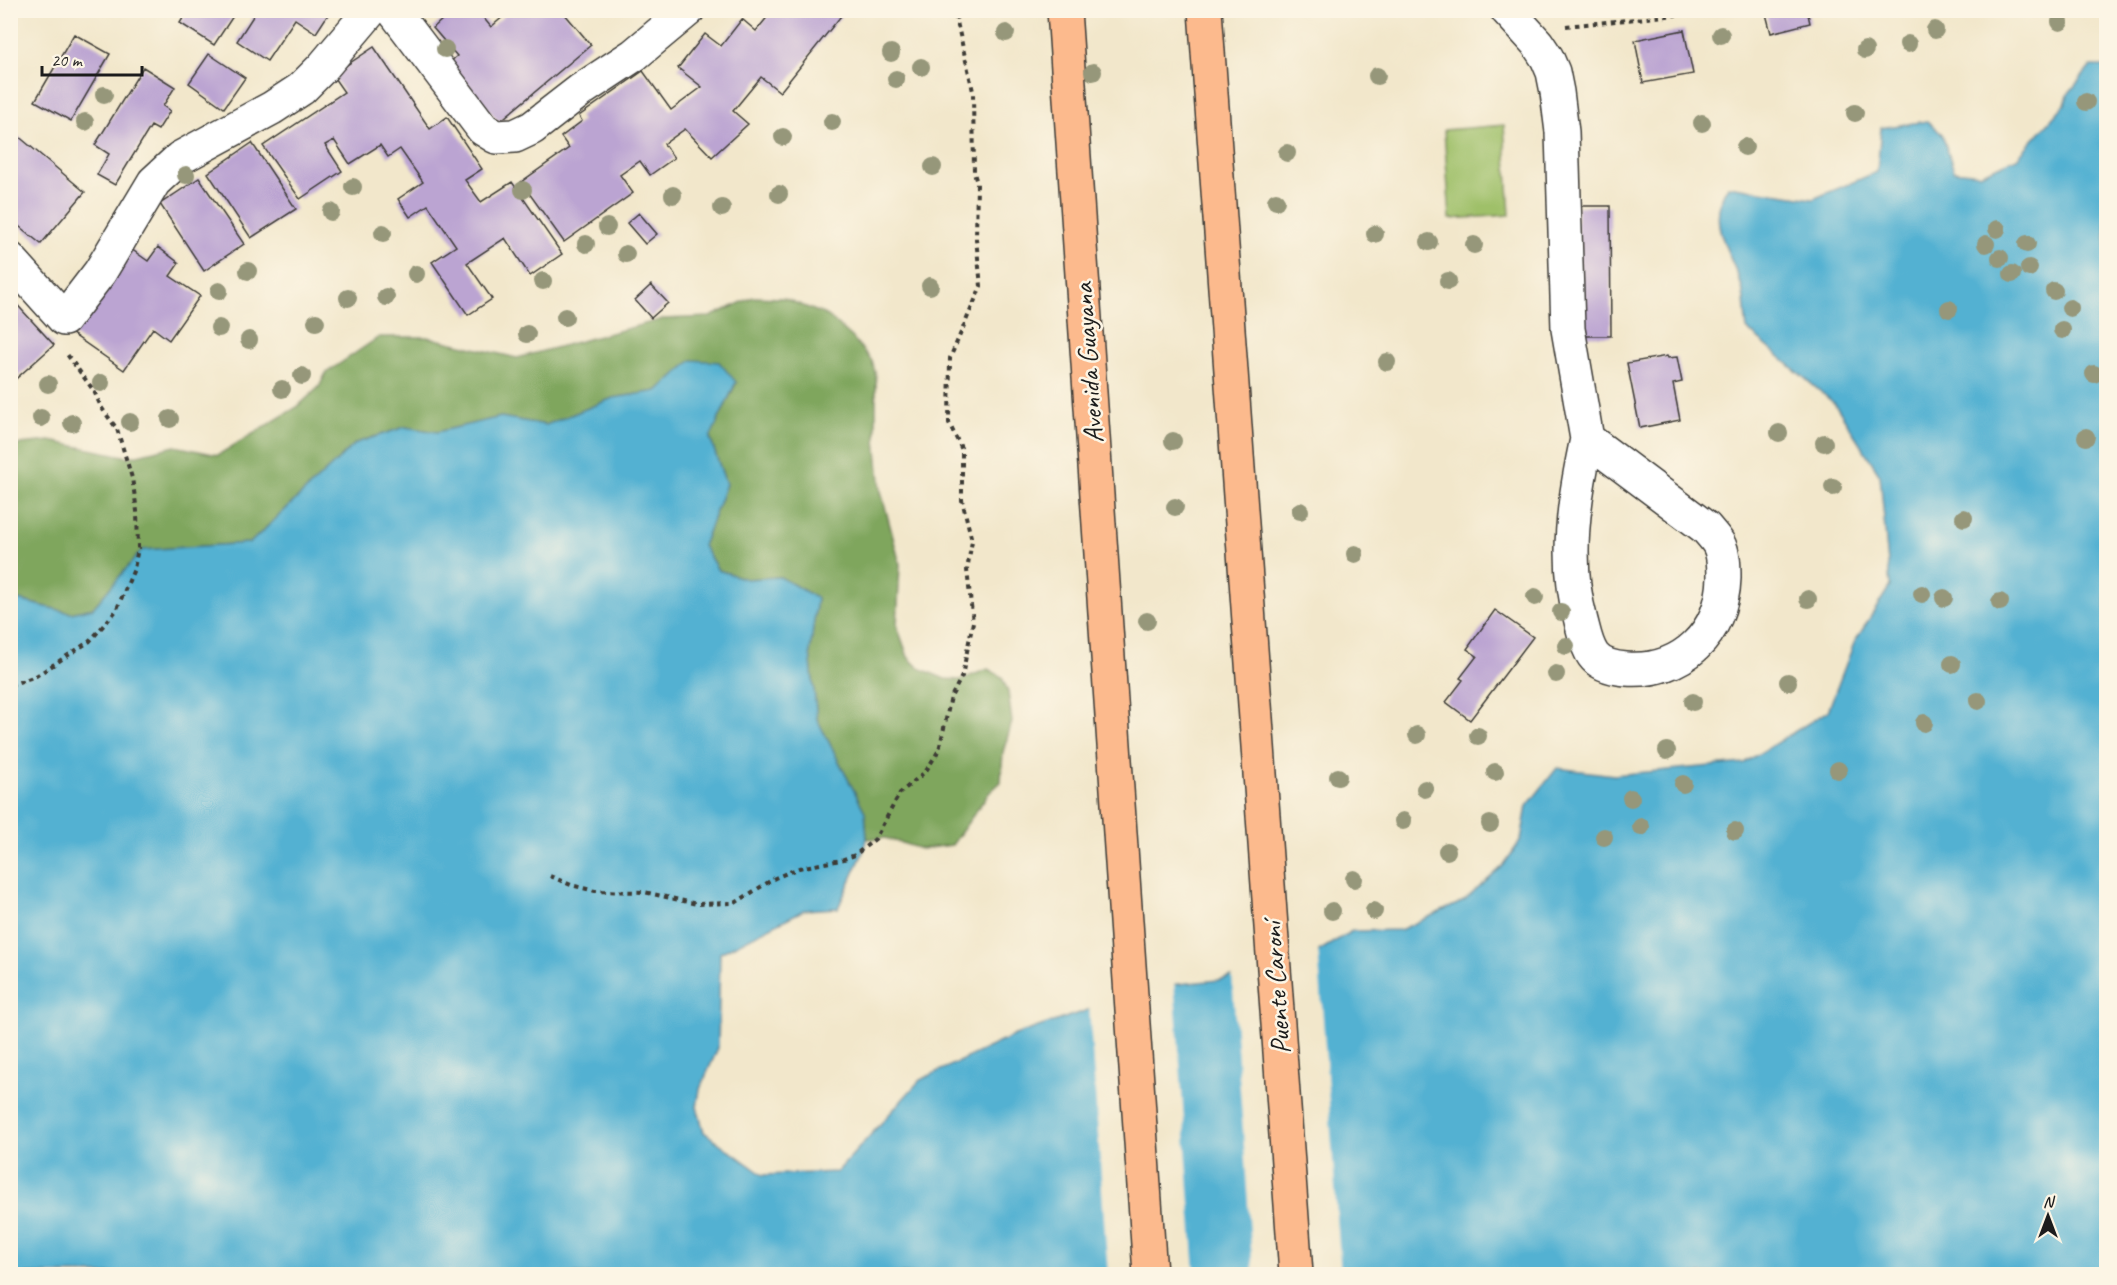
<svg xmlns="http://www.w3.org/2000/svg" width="2117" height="1285" viewBox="0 0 2117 1285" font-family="Caveat,sans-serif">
  <rect width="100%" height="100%" fill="#fcf5e5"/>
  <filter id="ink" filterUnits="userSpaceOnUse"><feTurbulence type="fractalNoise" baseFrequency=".0167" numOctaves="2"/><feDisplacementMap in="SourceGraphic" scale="12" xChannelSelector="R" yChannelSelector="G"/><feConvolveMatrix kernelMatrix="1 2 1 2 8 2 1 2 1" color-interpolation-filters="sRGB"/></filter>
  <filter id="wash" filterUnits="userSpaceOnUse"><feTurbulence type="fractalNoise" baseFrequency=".008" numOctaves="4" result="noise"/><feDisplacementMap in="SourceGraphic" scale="24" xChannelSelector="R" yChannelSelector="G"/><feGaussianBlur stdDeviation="1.35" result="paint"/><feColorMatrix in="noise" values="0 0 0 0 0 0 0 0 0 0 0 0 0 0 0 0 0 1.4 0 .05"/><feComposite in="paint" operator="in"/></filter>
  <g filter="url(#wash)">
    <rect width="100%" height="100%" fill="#f2e7cb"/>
    <path fill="#9fc069" stroke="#5e6e42" stroke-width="1.5" d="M1504 125 1510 215 1450 219 1444 130Z"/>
    <path fill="#7fa65d" stroke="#4e613c" stroke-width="1.5" d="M753 297 784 298 828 316 852 337 872 361 876 376V439L881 491 900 564 897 626 908 657 919 668 945 679 960 680 988 669 1002 677 1008 692 1012 722 1003 752 1001 782 989 793 952 845 921 849 885 838 867 839 865 812 817 719 810 652 817 598 780 577 746 579 718 570 703 546 726 484 710 438 736 383 692 360 657 391 613 398 546 425 501 417 437 432 405 427 356 443 250 543 142 550 93 608 71 613 11 598V450L20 444 50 441 129 457 175 446 218 455 297 407 319 387 326 373 379 337H427L517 358 663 319 710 317Z"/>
    <path fill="#53b1d2" stroke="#386677" stroke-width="1.5" d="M2091 66H2106V1274H11L10 598 71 613 93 608 142 550 250 543 356 443 405 427 437 432 501 417 546 425 613 398 657 391 692 360 719 362 736 382 710 438 726 484 703 546 718 570 746 579 780 577 817 598 810 652 817 719 865 812 867 839 862 855 838 908 804 910 720 953 718 1048 700 1089 697 1107 704 1132 763 1175 837 1172 920 1080 1015 1035 1158 986 1219 980 1309 957 1352 931 1400 930 1464 901 1503 866 1521 840 1527 806 1557 768 1614 775 1744 763 1828 711 1854 643 1890 586 1880 475 1835 404 1747 329C1745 316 1745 300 1742 287 1731 252 1704 222 1728 186L1813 199 1877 172 1881 128 1927 121 1942 134 1954 171 1980 174 2017 158 2065 104 2069 93Z"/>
    <path fill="#f2e7cb" d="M1318 948 1341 1274H1253L1232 974 1308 954Z
      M1174 981 1195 1274H1108L1089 1006 1157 983Z"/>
    <g id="blocks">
      <path fill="#bba4d2" d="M188 10H237L214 45 180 23Z
        M257 10H331L316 33 295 19 267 61 237 41Z
        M453 10H477L491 27 511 10H567L564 13 591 45 499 122 449 63 457 56 433 28Z
        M763 10H833L841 16 780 92 761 77 733 111 748 124 712 157 685 129 664 144 674 158 650 175 640 161 620 175 633 193 564 242 521 182 569 148 561 137 582 121 579 116 643 71 671 110 702 87 678 68 705 34 721 46 742 19 756 31 769 15Z
        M1765 10H1807L1810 23 1771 33Z
        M1684 30 1693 74 1643 83 1635 40Z
        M74 34 110 54 71 121 35 101Z
        M374 47 430 129 447 117 482 169 465 180 481 202 512 182 562 254 530 276 505 238 467 263 492 299 468 315 432 262 456 246 428 205 410 217 398 199 423 182 400 149 388 157 380 145 350 164 334 140 325 145 342 171 300 199 263 146 344 92 332 75Z
        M209 54 245 78 224 108 189 83Z
        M143 67 175 87 163 106 170 111 158 130 151 126 115 185 97 175 109 154 95 145Z
        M10 117 17 123 11 130 85 192 41 244 10 219Z
        M252 143 296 209 251 238 208 173Z
        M199 178 244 244 204 271 160 204Z
        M1577 206H1610L1611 336H1577Z
        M639 213 657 234 645 244 627 223Z
        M158 247 179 263 170 276 200 296 169 340 153 328 124 370 71 333 131 249 148 261Z
        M651 285 668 303 651 318 635 300Z
        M10 297 54 345 10 384Z
        M1667 356 1668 358 1677 357 1682 382 1673 384 1680 420 1640 428 1627 363Z
        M1495 610 1533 637 1470 720 1446 702 1463 680 1460 678 1477 656 1467 649Z"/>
    </g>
  </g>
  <g filter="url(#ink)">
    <use href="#blocks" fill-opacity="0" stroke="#3c3a36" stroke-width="1.5"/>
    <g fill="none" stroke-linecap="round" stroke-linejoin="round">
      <g stroke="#3c3a36" stroke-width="36">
        <path id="minor" d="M393 10 483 129 496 137 515 136 532 128 581 90 634 55 688 10
          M1507 10 1537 43 1547 58 1553 72 1557 92 1562 132 1568 329 1587 439
          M10 259 64 319 100 272 154 182 180 158 272 108 301 89 322 68 371 10
          M1587 439 1706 528C1710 533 1715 538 1718 543 1724 553 1724 566 1724 578 1722 634 1682 673 1626 669 1614 668 1600 665 1593 655 1586 645 1584 632 1581 621 1564 561 1574 499 1587 439Z"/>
      </g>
      <g stroke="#3c3a36" stroke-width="36">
        <path id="primary" d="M1064 10 1150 1274
          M1205 10 1296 1274"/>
      </g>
      <path stroke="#3c3a36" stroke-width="4" stroke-dasharray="4.5 4.5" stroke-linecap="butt" d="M1566 26 1726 10
        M10 685 36 676 90 641 116 611 134 569 138 548 137 511 132 478 117 429 101 407 94 391 66 353
        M550 876 571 885 595 891 644 892 697 904 735 903 775 878 799 868 841 860 855 855 875 839 900 793 926 771 939 750 951 697 962 676 973 622 967 570 972 541 962 500V450L949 423 950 358 981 286 976 239 977 183 974 173 973 91 956 18V10"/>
      <use href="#minor" stroke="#fff" stroke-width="33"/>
      <use href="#primary" stroke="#fcba8d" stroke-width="33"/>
    </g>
    <g fill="#96977a">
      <circle cx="2060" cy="22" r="9"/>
      <circle cx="1935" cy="30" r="9"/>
      <circle cx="1006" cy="33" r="9"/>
      <circle cx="1721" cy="35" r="9"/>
      <circle cx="1908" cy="44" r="9"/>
      <circle cx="445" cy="49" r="9"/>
      <circle cx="1865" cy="50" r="9"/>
      <circle cx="891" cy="53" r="9"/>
      <circle cx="921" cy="67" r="9"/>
      <circle cx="1093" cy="72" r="9"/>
      <circle cx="1377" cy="76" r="9"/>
      <circle cx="896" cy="79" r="9"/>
      <circle cx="104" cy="95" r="9"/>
      <circle cx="2086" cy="102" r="9"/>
      <circle cx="1855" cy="113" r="9"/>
      <circle cx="85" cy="122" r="9"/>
      <circle cx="832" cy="122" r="9"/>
      <circle cx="1702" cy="123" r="9"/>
      <circle cx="783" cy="137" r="9"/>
      <circle cx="1745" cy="147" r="9"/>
      <circle cx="1287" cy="153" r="9"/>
      <circle cx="933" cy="167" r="9"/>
      <circle cx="186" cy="175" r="9"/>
      <circle cx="353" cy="187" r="9"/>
      <circle cx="523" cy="190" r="9"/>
      <circle cx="779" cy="194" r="9"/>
      <circle cx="673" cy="195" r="9"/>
      <circle cx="1276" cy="201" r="9"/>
      <circle cx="722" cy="208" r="9"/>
      <circle cx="331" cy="212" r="9"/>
      <circle cx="607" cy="227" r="9"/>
      <circle cx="1997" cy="229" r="9"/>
      <circle cx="383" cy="233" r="9"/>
      <circle cx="1375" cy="234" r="9"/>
      <circle cx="1429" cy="242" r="9"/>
      <circle cx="586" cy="244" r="9"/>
      <circle cx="1986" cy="244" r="9"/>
      <circle cx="2027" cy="244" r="9"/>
      <circle cx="1474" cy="245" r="9"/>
      <circle cx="626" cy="254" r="9"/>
      <circle cx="2000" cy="258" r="9"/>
      <circle cx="2029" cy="268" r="9"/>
      <circle cx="248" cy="271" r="9"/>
      <circle cx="416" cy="274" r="9"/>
      <circle cx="2012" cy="274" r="9"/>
      <circle cx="543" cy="281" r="9"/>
      <circle cx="1448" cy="281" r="9"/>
      <circle cx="930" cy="286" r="9"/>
      <circle cx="219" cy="291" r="9"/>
      <circle cx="2054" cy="291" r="9"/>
      <circle cx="386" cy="297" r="9"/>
      <circle cx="348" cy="298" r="9"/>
      <circle cx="2070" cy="308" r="9"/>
      <circle cx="1949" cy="309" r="9"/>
      <circle cx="565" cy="317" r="9"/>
      <circle cx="316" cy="322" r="9"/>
      <circle cx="219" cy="328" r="9"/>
      <circle cx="2062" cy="330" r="9"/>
      <circle cx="527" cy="334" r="9"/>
      <circle cx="249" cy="340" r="9"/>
      <circle cx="1387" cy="362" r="9"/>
      <circle cx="2094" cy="374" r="9"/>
      <circle cx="302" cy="376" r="9"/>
      <circle cx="101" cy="383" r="9"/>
      <circle cx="48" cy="384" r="9"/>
      <circle cx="282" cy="389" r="9"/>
      <circle cx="41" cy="418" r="9"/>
      <circle cx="170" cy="419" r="9"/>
      <circle cx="130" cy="422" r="9"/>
      <circle cx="72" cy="423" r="9"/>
      <circle cx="1779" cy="433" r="9"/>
      <circle cx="2086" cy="437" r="9"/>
      <circle cx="1173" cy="441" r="9"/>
      <circle cx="1824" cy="443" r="9"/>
      <circle cx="1833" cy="487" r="9"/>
      <circle cx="1175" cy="507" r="9"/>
      <circle cx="1300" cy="511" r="9"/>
      <circle cx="1964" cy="518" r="9"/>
      <circle cx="1355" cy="554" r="9"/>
      <circle cx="1922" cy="594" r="9"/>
      <circle cx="1535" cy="597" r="9"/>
      <circle cx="1944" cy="598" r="9"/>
      <circle cx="1808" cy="599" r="9"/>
      <circle cx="2000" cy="602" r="9"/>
      <circle cx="1561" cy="612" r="9"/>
      <circle cx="1147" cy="621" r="9"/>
      <circle cx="1566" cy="646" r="9"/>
      <circle cx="1952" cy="664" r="9"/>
      <circle cx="1556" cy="674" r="9"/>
      <circle cx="1788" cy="682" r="9"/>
      <circle cx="1978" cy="701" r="9"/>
      <circle cx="1693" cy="702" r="9"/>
      <circle cx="1924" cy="723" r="9"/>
      <circle cx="1417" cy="735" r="9"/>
      <circle cx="1478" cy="736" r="9"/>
      <circle cx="1667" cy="751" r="9"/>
      <circle cx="1838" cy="770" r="9"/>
      <circle cx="1495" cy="772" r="9"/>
      <circle cx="1338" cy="777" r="9"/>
      <circle cx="1683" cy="784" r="9"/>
      <circle cx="1425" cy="789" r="9"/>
      <circle cx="1631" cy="798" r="9"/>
      <circle cx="1403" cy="821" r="9"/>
      <circle cx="1490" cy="824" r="9"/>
      <circle cx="1641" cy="827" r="9"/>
      <circle cx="1735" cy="831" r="9"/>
      <circle cx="1604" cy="837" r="9"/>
      <circle cx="1447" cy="851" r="9"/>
      <circle cx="1354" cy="879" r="9"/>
      <circle cx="1332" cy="911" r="9"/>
      <circle cx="1374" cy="911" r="9"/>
    </g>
  </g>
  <g text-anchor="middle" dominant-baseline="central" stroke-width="5" stroke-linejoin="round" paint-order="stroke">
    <g font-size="28" fill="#1c1c1c" stroke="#fcf5e5">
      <text transform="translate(1088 363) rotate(-94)">Avenida Guayana</text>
      <text transform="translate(1276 988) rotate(-94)">Puente Caroní</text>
    </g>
  </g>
  <rect width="2117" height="1285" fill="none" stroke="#fcf5e5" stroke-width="36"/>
  <g transform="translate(2048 1216)" stroke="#fcf5e5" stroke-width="4.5" paint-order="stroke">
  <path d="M0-4.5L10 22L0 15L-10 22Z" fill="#1c1c1c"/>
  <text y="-9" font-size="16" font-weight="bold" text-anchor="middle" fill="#1c1c1c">N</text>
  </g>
  <path d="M42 66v9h100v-9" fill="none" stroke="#1c1c1c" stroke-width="3"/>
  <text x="51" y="66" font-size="18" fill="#1c1c1c" stroke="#fcf5e5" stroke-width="4.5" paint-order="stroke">20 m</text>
</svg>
